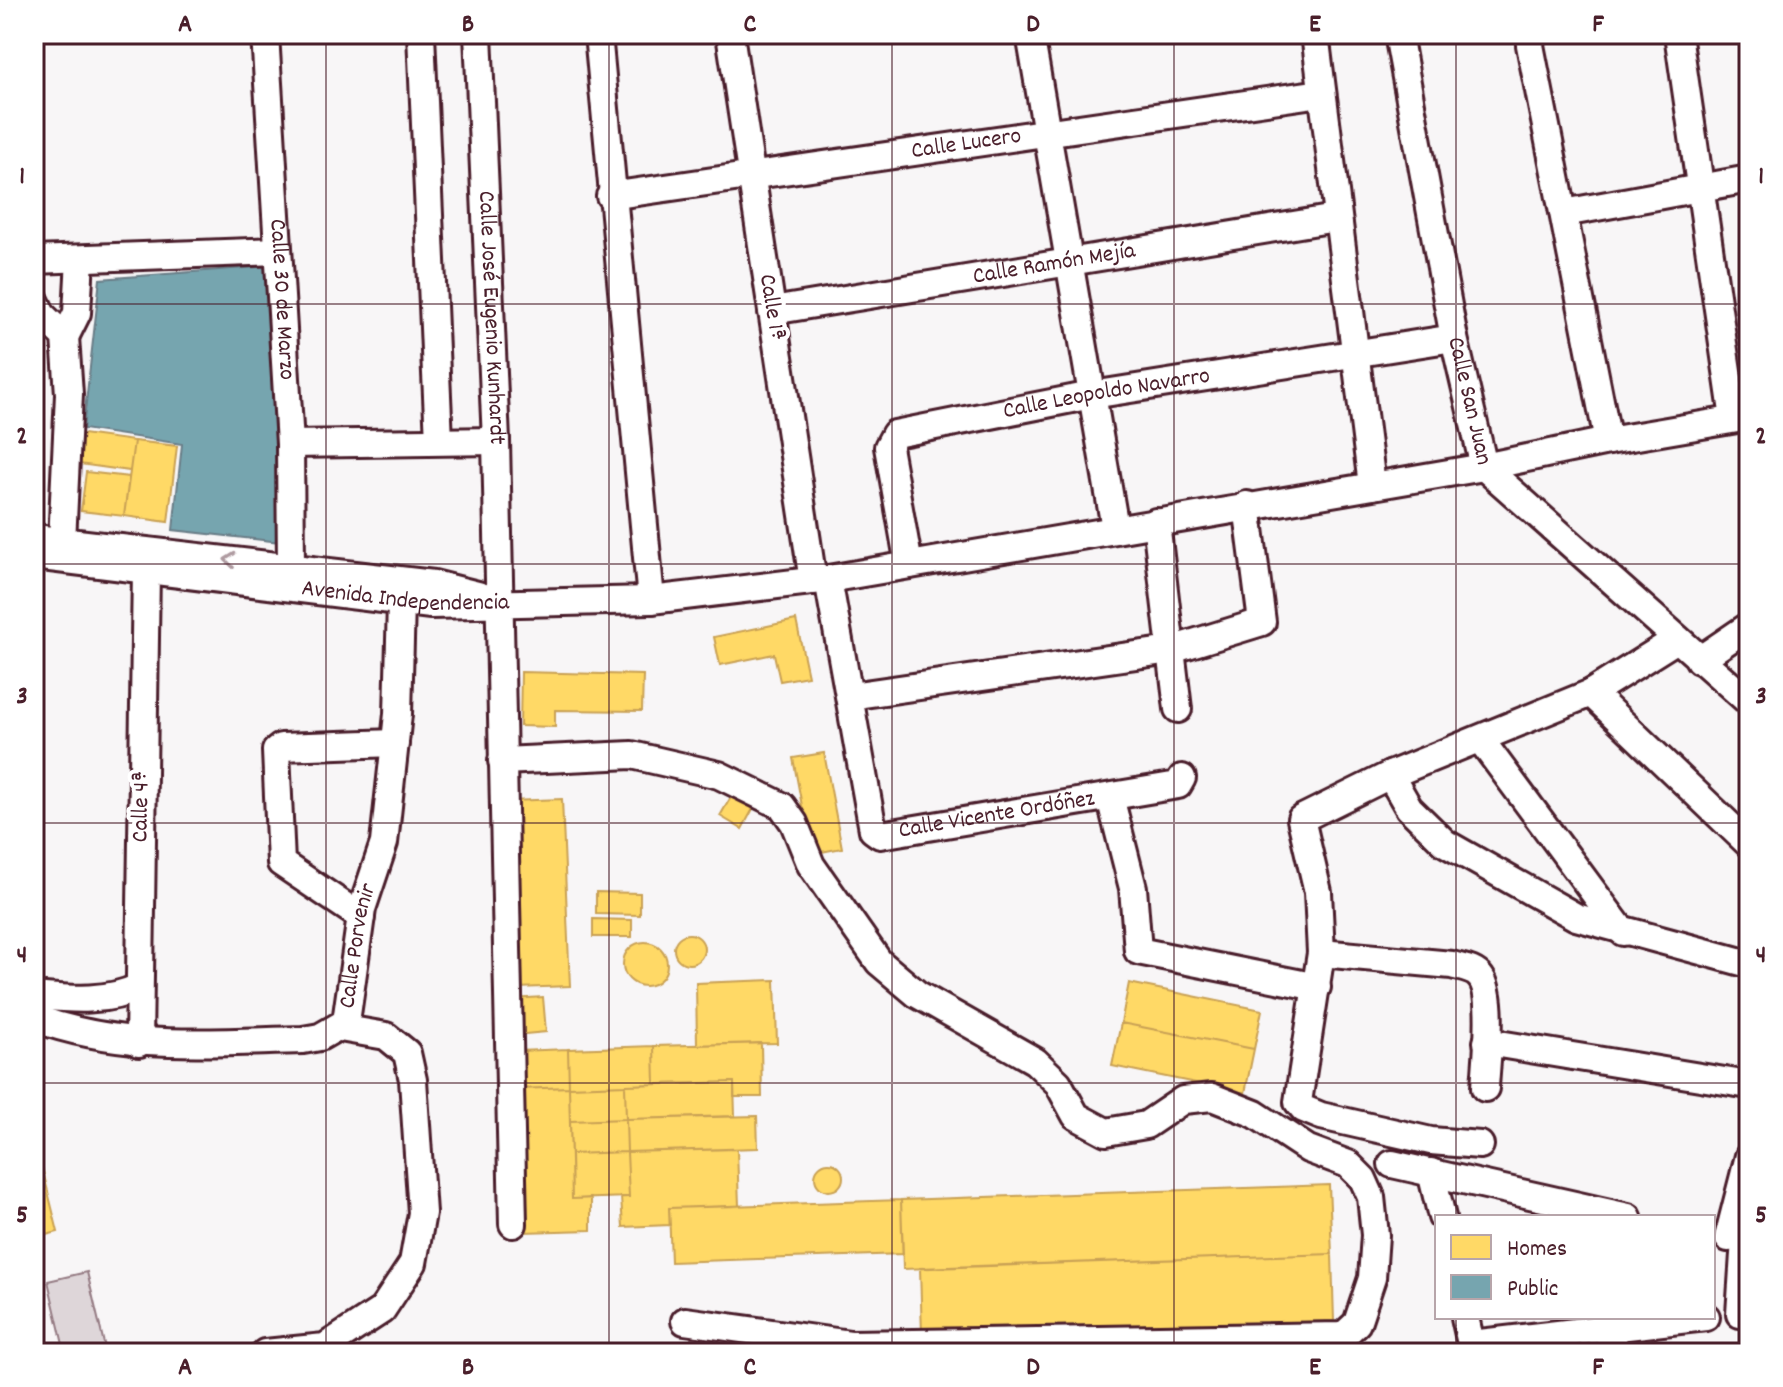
<svg xmlns="http://www.w3.org/2000/svg" width="1783" height="1387" viewBox="0 0 1783 1387" font-family="Dekko,sans-serif">
  <rect width="100%" height="100%" fill="#f8f6f7"/>
  <filter id="ink" filterUnits="userSpaceOnUse"><feTurbulence type="fractalNoise" baseFrequency=".0125" numOctaves="2"/><feDisplacementMap in="SourceGraphic" scale="16" xChannelSelector="R" yChannelSelector="G"/><feConvolveMatrix kernelMatrix="1 2 1 2 8 2 1 2 1" color-interpolation-filters="sRGB"/></filter>
  <g filter="url(#ink)">
    <path fill="#ded6d9" stroke="#947a82" stroke-width="2" d="M87 1272 105 1348 65 1353 48 1281Z
      M34 1290 49 1353H34Z"/>
    <path fill="#ffd966" stroke="#c9a154" stroke-width="2" d="M83 434 134 441 130 471 79 464Z
      M134 441 177 446 168 522 124 516Z
      M194 483a35 35 0 1 1 70 0a35 35 0 1 1-70 0Z
      M86 472 129 477 124 516 81 511Z
      M796 620 808 676 780 681 774 654 720 665 714 637Z
      M521 672 643 675 642 711 555 710V727L520 726Z
      M824 753 842 848 811 854 793 758Z
      M732 795 754 807 742 829 720 816Z
      M562 799 570 986 517 988 509 801Z
      M596 892 640 893V915L596 914Z
      M593 919 632 920V937H593Z
      M674 949a15 15 0 1 1 30 0a15 15 0 1 1-30 0Z
      M623 964a22 22 0 1 1 44 0a22 22 0 1 1-44 0Z
      M775 980 777 1043 697 1045 696 983Z
      M1129 983 1262 1010 1254 1049 1121 1023Z
      M543 997 546 1032 515 1035 513 999Z
      M1121 1023 1254 1049 1245 1093 1112 1066Z
      M761 1043 762 1097H734V1082L655 1084 654 1046Z
      M654 1046 655 1084 569 1087 568 1049Z
      M568 1049 569 1087 519 1089 518 1051Z
      M734 1082 735 1116 626 1119 625 1085Z
      M625 1085 626 1119 570 1121 569 1087Z
      M569 1087 572 1199 591 1198V1230L523 1232 519 1089Z
      M757 1116 758 1148 627 1152 626 1119Z
      M626 1119 627 1152 571 1154 570 1121Z
      M34 1135 58 1232 34 1238Z
      M737 1149 739 1206 669 1208 670 1225 623 1227 621 1197H629L627 1152Z
      M627 1152 629 1197 572 1199 571 1154Z
      M815 1177a14 14 0 1 1 28 0a14 14 0 1 1-28 0Z
      M1329 1185 1332 1254 903 1269 901 1200Z
      M901 1200 903 1254 671 1262 669 1208Z
      M1332 1254 1334 1321 922 1335 920 1268Z"/>
    <path fill="#76a5af" stroke="#697d87" stroke-width="2" d="M273 266 290 543 173 530 182 444 83 429 100 279Z"/>
    <g fill="none" stroke-linecap="round" stroke-linejoin="round">
      <g stroke="#4a1f2b" stroke-width="32">
        <g id="minor">
          <path id="s1" d="M265 34 290 444 291 567"/>
          <path d="M421 34 439 441"/>
          <path id="s2" d="M478 34 496 441 513 1224"/>
          <path d="M598 34 651 600"/>
          <path d="M730 34 813 581"/>
          <path d="M1030 34 1115 528"/>
          <path d="M1315 34 1372 485"/>
          <path id="s3" d="M1398 34 1454 338 1484 467 1749 702"/>
          <path d="M1532 34 1530 45 1608 441"/>
          <path d="M1678 34 1734 419"/>
          <path id="s4" d="M610 196 1321 93"/>
          <path d="M1564 213 1749 179"/>
          <path d="M34 260 278 251"/>
          <path d="M34 298 42 315 65 337 69 394 62 542"/>
          <path id="s5" d="M772 311 1336 218"/>
          <path d="M65 337 77 313 80 259"/>
          <path d="M290 444 496 441"/>
          <path d="M1156 522 1178 709"/>
          <path d="M34 538 434 584 478 595"/>
          <path id="s6" d="M34 556 431 605 651 600 828 579 1484 467 1608 441 1749 417"/>
          <path id="s7" d="M909 565 888 447 895 434 1092 395 1454 338"/>
          <path id="s8" d="M828 579 873 830 880 835 1178 785 1182 778"/>
          <path d="M1699 660 1749 626"/>
          <path d="M1591 693 1749 844"/>
          <path d="M850 696 1171 650 1262 622 1247 505"/>
          <path d="M1480 739 1623 932"/>
          <path d="M502 761 632 755 719 775 782 806 794 823 811 865 879 962 917 994 1035 1061 1058 1083 1076 1116 1106 1132 1146 1125 1183 1100 1212 1097 1255 1114 1308 1149 1348 1164 1363 1179 1371 1197 1375 1235 1372 1278 1357 1323 1343 1336 850 1344 685 1321"/>
          <path d="M1390 775 1409 808 1445 843 1576 917 1749 964"/>
          <path d="M1110 797 1133 888 1138 951 1317 987"/>
          <path d="M361 917 281 863 276 751 281 747 395 743"/>
          <path d="M1321 953 1452 965C1462 968 1475 969 1481 978 1495 997 1486 1064 1485 1088"/>
          <path d="M34 996C69 999 107 1003 139 987"/>
          <path id="s9" d="M34 1018C124 1051 210 1042 303 1040L320 1037 346 1022 362 909 384 843 398 714 401 603"/>
          <path d="M1487 1042 1749 1085"/>
          <path d="M139 1043 146 570"/>
          <path d="M1480 1145 1431 1141 1321 1116 1304 1109 1298 1102 1321 953 1318 892 1301 819 1390 775 1591 693 1677 639"/>
          <path d="M1392 1164 1628 1217"/>
          <path d="M1431 1172 1442 1217"/>
          <path d="M1728 1238 1749 1156"/>
          <path d="M1740 1314 1745 1239"/>
          <path d="M1465 1317 1473 1353"/>
          <path d="M1608 1317 1616 1353"/>
          <path d="M1471 1344 1706 1317"/>
          <path d="M265 1353 325 1347 382 1310 413 1263 422 1213 413 1080 407 1053 386 1036 340 1028"/>
        </g>
      </g>
      <use href="#minor" stroke="#fff" stroke-width="26"/>
    </g>
    <defs><path id="oneway-chevron" d="M-2-3.5L2.5 0L-2 3.5" fill="none" stroke-width="1.6" stroke-linecap="round" stroke-linejoin="round" transform="scale(2)"/></defs>
    <use stroke="#ae9aa0" href="#oneway-chevron" transform="translate(230 560) rotate(-174)"/>
  </g>
  <path fill="none" stroke="#4a1f2b" stroke-width="2" stroke-opacity="0.55" d="M326 34V1353M609 34V1353M892 34V1353M1174 34V1353M1456 34V1217M34 304H1749M34 564H1749M34 823H1749M34 1083H1749M1456 1317V1353"/>
  <g text-anchor="middle" dominant-baseline="central" stroke-width="8" stroke-linejoin="round" paint-order="stroke">
    <g font-size="24" fill="#4a1f2b" stroke="#fff">
      <text stroke="none"><textPath href="#s4" startOffset="360">Calle Lucero</textPath></text>
      <text stroke="none"><textPath href="#s5" startOffset="286">Calle Ramón Mejía</textPath></text>
      <text stroke="none"><textPath href="#s1" startOffset="266">Calle 30 de Marzo</textPath></text>
      <text transform="translate(771 308) rotate(81)">Calle 1ª</text>
      <text stroke="none"><textPath href="#s2" startOffset="284">Calle José Eugenio Kunhardt</textPath></text>
      <text stroke="none"><textPath href="#s7" startOffset="350">Calle Leopoldo Navarro</textPath></text>
      <text stroke="none"><textPath href="#s3" startOffset="374">Calle San Juan</textPath></text>
      <text stroke="none"><textPath href="#s6" startOffset="374">Avenida Independencia</textPath></text>
      <text transform="translate(142 806) rotate(-89)">Calle 4ª</text>
      <text stroke="none"><textPath href="#s8" startOffset="382">Calle Vicente Ordóñez</textPath></text>
      <text stroke="none"><textPath href="#s9" startOffset="396">Calle Porvenir</textPath></text>
    </g>
  </g>
  <rect width="1783" height="1387" fill="none" stroke="#fff" stroke-width="88"/>
  <rect x="1435" y="1215" width="280" height="104" fill="#ffffff" stroke="#b7a5aa" stroke-width="2"/>
  <rect x="1451" y="1235" width="40" height="24" fill="#ffd966" stroke="#b7a5aa" stroke-width="2"/>
  <text x="1507" y="1255" font-size="24" fill="#4a1f2b">Homes</text>
  <rect x="1451" y="1275" width="40" height="24" fill="#76a5af" stroke="#b7a5aa" stroke-width="2"/>
  <text x="1507" y="1295" font-size="24" fill="#4a1f2b">Public</text>
  <rect x="44" y="44" width="1695" height="1299" fill="none" stroke="#4a1f2b" stroke-width="3"/>
  <g font-size="26" text-anchor="middle" font-weight="bold" fill="#4a1f2b">
    <text x="185" y="31">A</text>
    <text x="468" y="31">B</text>
    <text x="750" y="31">C</text>
    <text x="1033" y="31">D</text>
    <text x="1315" y="31">E</text>
    <text x="1598" y="31">F</text>
    <text x="22" y="183">1</text>
    <text x="1761" y="183">1</text>
    <text x="22" y="443">2</text>
    <text x="1761" y="443">2</text>
    <text x="22" y="703">3</text>
    <text x="1761" y="703">3</text>
    <text x="22" y="962">4</text>
    <text x="1761" y="962">4</text>
    <text x="22" y="1222">5</text>
    <text x="1761" y="1222">5</text>
    <text x="185" y="1374">A</text>
    <text x="468" y="1374">B</text>
    <text x="750" y="1374">C</text>
    <text x="1033" y="1374">D</text>
    <text x="1315" y="1374">E</text>
    <text x="1598" y="1374">F</text>
  </g>
</svg>
